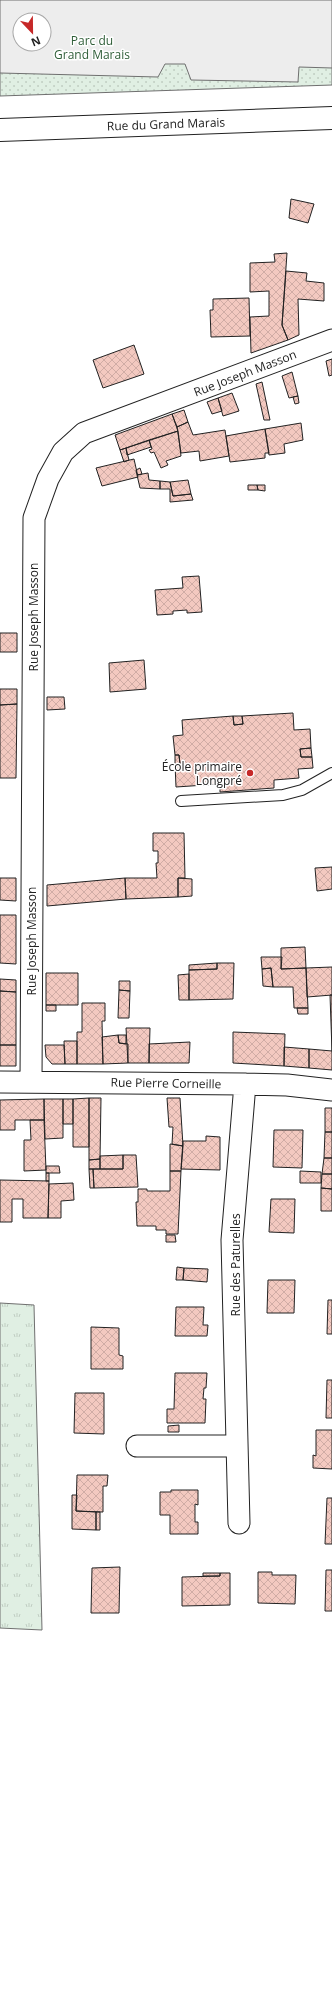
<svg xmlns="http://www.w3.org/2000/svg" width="332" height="2002" viewBox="0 0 332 2002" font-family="'Open Sans',sans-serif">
  <defs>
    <pattern id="grass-tufts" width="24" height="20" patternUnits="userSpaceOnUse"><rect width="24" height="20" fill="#e0efe3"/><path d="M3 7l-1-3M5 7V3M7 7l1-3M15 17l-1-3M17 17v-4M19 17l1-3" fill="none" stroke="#c0cdc2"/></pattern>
    <pattern id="park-dots" width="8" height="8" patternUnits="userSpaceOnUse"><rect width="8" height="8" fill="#e0efe3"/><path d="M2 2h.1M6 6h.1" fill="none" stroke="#c0cdc2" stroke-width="1.8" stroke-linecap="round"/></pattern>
    <pattern id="building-cross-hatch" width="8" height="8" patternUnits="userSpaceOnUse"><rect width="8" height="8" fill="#f3c9c0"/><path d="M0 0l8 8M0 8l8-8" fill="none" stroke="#d0aca5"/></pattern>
  </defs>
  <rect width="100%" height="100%" fill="#fff"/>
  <path fill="url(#grass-tufts)" stroke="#6f6f6f" d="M0 1303 34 1305 42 1630 0 1628Z"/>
  <path fill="url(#park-dots)" stroke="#6f6f6f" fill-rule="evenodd" d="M0 0H332V85L0 96ZM20 20H44V44H20Z"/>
  <path fill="#ededed" stroke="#6f6f6f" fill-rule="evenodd" d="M0 0H332V68L299 67 298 82 191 80 185 64H165L158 77 0 73ZM20 20H44V44H20Z"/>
  <path fill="url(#building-cross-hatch)" stroke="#222" d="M291 199 314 204 308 223 289 218Z
    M287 253 282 325 288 340 251 353 250 317 269 316V291L250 292V263L275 262 274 254Z
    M286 271 307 273 306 281 324 283V301L298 299 299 335 288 340 282 325Z
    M249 298 250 336 211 337 210 310H213V299Z
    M134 345 144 374 103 388 93 360Z
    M332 359V375L329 376 326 361Z
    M292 372 298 396 289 398 282 376Z
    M262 382 270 420H264L256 384Z
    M232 393 239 411 223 416 218 398Z
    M298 396 299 403 295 404 293 397Z
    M218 398 222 411 212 414 207 402Z
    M184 410 188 422 177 427 172 414Z
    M172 414 178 431 120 450 115 435Z
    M188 422 193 435 225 430 229 456 200 461 199 451 181 453 177 427Z
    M301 423 303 440 284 444 285 453 269 455 265 429Z
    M265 429 269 453H265V458L230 462 226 436Z
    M178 431 181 456 166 461 168 465 161 468 154 452 151 453 149 450 152 449 149 440Z
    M149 440 151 447 127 455 126 448Z
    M126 448 129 460 124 462 120 450Z
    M134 459 138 477 102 486 96 468Z
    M140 468 142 474 137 475 136 470Z
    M148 473 149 480 160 481V489L140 488 137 475Z
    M188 480 191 494 173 496 170 482Z
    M160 481 170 482 173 496 191 494 193 500 170 502V489H160Z
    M248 485H257L258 490H248Z
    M257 485H265V491L258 490Z
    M199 576 202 612 187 613V610L173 611V614L157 615 155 590 183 588 182 577Z
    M0 633H17V652H0Z
    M144 660 146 689 110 692 109 663Z
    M0 689H17V704L0 705Z
    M47 697H64L65 709 47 710Z
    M17 704 16 778H0V705Z
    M293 713 294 730 310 729 311 748 300 749 301 757H312L313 768 298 769 299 778 274 780V788L220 792V784L176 787 175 764H180L179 755H175L173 736 183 735 182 720 233 716 234 725 243 724 242 716Z
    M233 716H242L243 724 234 725Z
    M311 748 312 757H301L300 749Z
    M175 755H179L180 764H175Z
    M153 833H184L185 878H178V897L126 899 125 878H157L156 863H158V851H153Z
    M332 867V889L317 891 315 868Z
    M0 878H16V901L0 900Z
    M125 878 126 899 47 906V885Z
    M178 878 192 879V896L178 897Z
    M0 915H16V964L0 963Z
    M305 947 306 968 281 969V948Z
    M261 957H282L281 969 306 968 308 1008H294L293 987H273L271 968 262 969Z
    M217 963V969L189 970V965Z
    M217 963H234L233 999 189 1000V970L217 969Z
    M332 967V995L307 997 306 968Z
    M271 968 273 987 263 986 262 969Z
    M46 973H78V1005H46Z
    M189 974V1000H179L178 975Z
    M0 979 16 980V992L0 991Z
    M119 981H130V991L119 990Z
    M119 990 130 991 129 1018H118Z
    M0 991 16 992V1045H0Z
    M330 995H332V1051Z
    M82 1003H105V1021H102L103 1064H77V1032H82Z
    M46 1005H56V1011H46Z
    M297 1008H308V1014H298Z
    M126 1028H150L149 1063H128Z
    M233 1032 285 1034 284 1066 233 1063Z
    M118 1035H126V1044L119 1043Z
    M118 1035 119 1043 128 1044V1063L103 1064 102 1037Z
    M64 1041H77V1064H65Z
    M190 1042 189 1063H149V1044Z
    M0 1045H16V1066H0Z
    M45 1045H64L65 1064H52L46 1057Z
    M284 1047 309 1049V1068L284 1066Z
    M309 1049 332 1051V1070L309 1068Z
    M89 1098V1147H73V1099Z
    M89 1098H101L100 1159 89 1160Z
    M167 1098H180L183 1146 172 1144 173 1127H169Z
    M44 1099H63V1138L45 1139Z
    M44 1099V1120H15V1130H0V1100Z
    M63 1099H73V1124H63Z
    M325 1108H332V1132H325Z
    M30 1120H44L46 1170 24 1171V1140H31Z
    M274 1130H303L302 1168 273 1167Z
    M325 1132H332V1158H324Z
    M206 1136 220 1137V1170L181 1169 183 1141H206Z
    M170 1144 183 1146 181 1171H170Z
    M123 1155V1169H100V1156Z
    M123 1155H136L138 1187 94 1188 93 1169H123Z
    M324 1158H332V1174H322Z
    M100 1159V1169H89V1160Z
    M46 1166H59L60 1173H46Z
    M89 1169H93L94 1188H90Z
    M170 1171H181L178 1234H166V1230H156V1226H137L136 1202H138V1189H147V1191H170Z
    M300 1171 321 1172V1183H300Z
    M46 1173H49V1181H46Z
    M322 1174H332V1189L321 1188Z
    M0 1180 49 1181 48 1218H23V1199H12V1222H0Z
    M73 1183 74 1200 61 1201V1218H48L49 1184Z
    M321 1188 332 1189V1211H321Z
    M271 1199H295L294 1233 269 1232Z
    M166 1235H175L176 1242H166Z
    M177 1267 184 1268 183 1280H176Z
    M184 1268 208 1269 207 1282 183 1280Z
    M268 1280H295L294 1313H267Z
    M328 1300H332V1334H327Z
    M176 1307H204L203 1325H208L207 1336H175Z
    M91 1327 119 1328V1355L123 1356V1369H91Z
    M175 1373H207L206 1388H204L203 1399H206L205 1423H167V1409H174Z
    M327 1380H332V1418H326Z
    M75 1393H104V1434L74 1433Z
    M179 1425V1432H168V1426Z
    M316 1430H332V1469L313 1468V1455L316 1456Z
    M77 1475H108L107 1486H103V1512L76 1511Z
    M171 1490H198V1505L195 1504V1522H198V1534H170V1515H160V1492H171Z
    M72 1495H77L76 1511 96 1512V1530L72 1529Z
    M327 1498H332V1544H325Z
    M96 1512H100V1530H96Z
    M120 1567 119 1613H91L92 1568Z
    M326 1570H332V1611H325Z
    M258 1572H272V1575H296L295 1604 258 1603Z
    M203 1573H220V1576H203Z
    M220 1573H230V1605L182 1606V1577L220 1576Z"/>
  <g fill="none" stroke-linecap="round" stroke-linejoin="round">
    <g stroke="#222" stroke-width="12">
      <path id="service" d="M181 801 283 795 302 790 332 773"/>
    </g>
    <g stroke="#222" stroke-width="23">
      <path id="minor" d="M0 1082 245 1084 287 1085 332 1090
        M31 1082 34 518 48 479 63 452 84 433 332 340
        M137 1446H237
        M239 1523 232 1240 245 1084"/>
    </g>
    <g stroke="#222" stroke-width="24">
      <path id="tertiary" d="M0 130 332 118"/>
    </g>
    <use href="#service" stroke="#fff" stroke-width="10"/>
    <use href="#minor" stroke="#fff" stroke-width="21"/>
    <use href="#tertiary" stroke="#fff" stroke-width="22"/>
  </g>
  <circle fill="#c62828" stroke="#fff" stroke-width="1.5" cx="250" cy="773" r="4"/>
  <g text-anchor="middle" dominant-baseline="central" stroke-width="3" stroke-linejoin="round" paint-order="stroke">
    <g font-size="12" fill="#2f5e38" stroke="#fff">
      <text x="92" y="40">Parc du<tspan x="92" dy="14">Grand Marais</tspan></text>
    </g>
    <g font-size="12" fill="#222" stroke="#fff">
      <text transform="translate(166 124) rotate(-2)">Rue du Grand Marais</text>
      <text transform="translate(245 373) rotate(-21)">Rue Joseph Masson</text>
      <text transform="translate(33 617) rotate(-90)">Rue Joseph Masson</text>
      <text transform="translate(31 941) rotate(-90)">Rue Joseph Masson</text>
      <text transform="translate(166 1083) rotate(1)">Rue Pierre Corneille</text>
      <text transform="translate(235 1265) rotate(-90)">Rue des Paturelles</text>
    </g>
    <g font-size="12" fill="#222" stroke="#fff" text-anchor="end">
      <text x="242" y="766">École primaire<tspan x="242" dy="14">Longpré</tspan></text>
    </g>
  </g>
  <g transform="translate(32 32) rotate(158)"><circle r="19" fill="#ffffff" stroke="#a7a7a7"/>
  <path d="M0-3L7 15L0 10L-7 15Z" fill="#c62828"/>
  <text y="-6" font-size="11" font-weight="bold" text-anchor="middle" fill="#222222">N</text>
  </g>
</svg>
